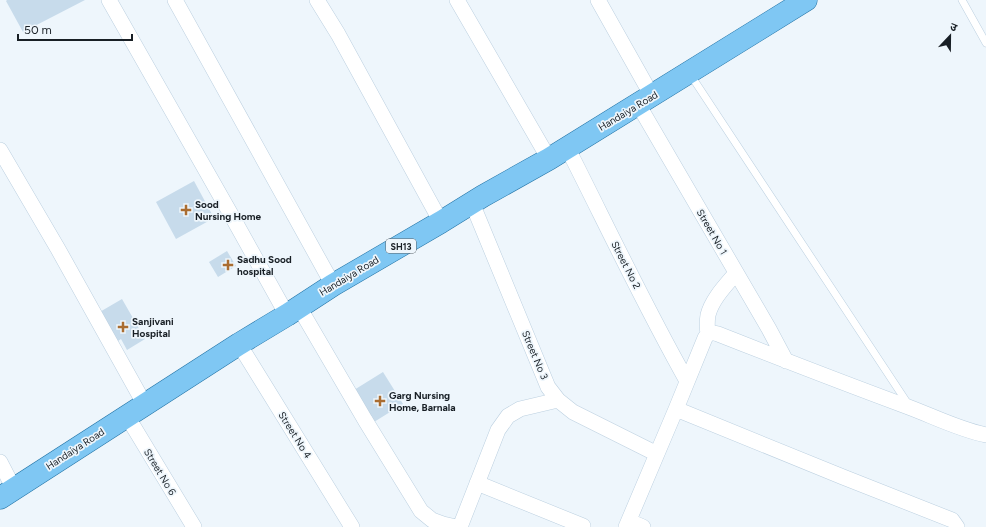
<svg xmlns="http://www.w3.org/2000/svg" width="986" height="527" viewBox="0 0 986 527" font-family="Figtree,'Noto Sans Devanagari',sans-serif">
  <rect width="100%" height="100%" fill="#eef6fc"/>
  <path fill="#c7dbeb" d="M7 0H85L23 32 6 1Z
    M194 181 214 218 176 239 156 202Z
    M227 251 236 266 218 277 209 262Z
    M122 299 145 339 127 350 121 339 115 343 98 313Z
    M383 372 403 404 374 422 354 390Z"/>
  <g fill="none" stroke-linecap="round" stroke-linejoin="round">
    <g stroke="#bcd0e0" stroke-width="8">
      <path id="service" d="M962 0 986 43
        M690 74 908 404"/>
    </g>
    <g stroke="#bcd0e0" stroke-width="16">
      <path id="minor" d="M109 0 229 211 287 315
        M175 0 333 285
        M317 0 338 34 441 222
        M457 0 549 159
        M598 0 652 96
        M638 104 769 329 786 361
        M567 147C607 226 644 305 687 381
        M0 150 58 249 145 405
        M472 203 548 387 558 400 573 412 657 454
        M299 307 365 420 421 511 432 520 443 524 456 527
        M708 334C707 327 707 321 708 315 712 299 726 285 736 273
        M239 344 352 527
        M676 409 843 477 952 520 957 527
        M127 416 194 527
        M0 462 14 489
        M477 483 583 526
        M629 521 643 527
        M460 527 498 430 508 416 520 409 558 400
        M626 527 676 409 705 338C709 332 711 332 718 334 779 358 841 382 903 405 931 415 957 429 986 435"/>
    </g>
    <g stroke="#2474a6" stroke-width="23">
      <path id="primary" d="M0 498 239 344 287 315 333 285 441 222 483 196 549 159 806 0"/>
    </g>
    <use href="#service" stroke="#fff" stroke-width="7"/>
    <use href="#minor" stroke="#fff" stroke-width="15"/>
    <use href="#primary" stroke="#7fc7f3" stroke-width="22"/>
  </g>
  <g fill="#aa6d31" stroke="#eef6fc" stroke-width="1.5">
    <path d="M184 204h4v4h4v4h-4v4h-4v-4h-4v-4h4z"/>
    <path d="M226 259h4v4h4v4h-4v4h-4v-4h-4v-4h4z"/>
    <path d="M121 321h4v4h4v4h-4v4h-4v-4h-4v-4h4z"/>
    <path d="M378 395h4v4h4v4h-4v4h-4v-4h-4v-4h4z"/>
  </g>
  <g text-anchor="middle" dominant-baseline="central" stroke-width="3.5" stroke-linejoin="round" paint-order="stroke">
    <rect fill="#eef6fc" stroke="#586066" stroke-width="1" x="386" y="239" width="30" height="14" rx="3"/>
    <g font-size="9" font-weight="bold" fill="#181f25">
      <text x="401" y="246">SH13</text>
    </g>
    <g font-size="10" fill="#181f25" stroke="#eef6fc">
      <text transform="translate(628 111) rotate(-31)">Handaiya Road</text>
      <text transform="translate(712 232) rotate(60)">Street No 1</text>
      <text transform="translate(626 265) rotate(63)">Street No 2</text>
      <text transform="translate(349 276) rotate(-31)">Handaiya Road</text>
      <text transform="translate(535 355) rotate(67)">Street No 3</text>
      <text transform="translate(295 435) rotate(58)">Street No 4</text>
      <text transform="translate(75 449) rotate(-33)">Handaiya Road</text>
      <text transform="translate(160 472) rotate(59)">Street No 6</text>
    </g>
    <g font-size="10" font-weight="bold" fill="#181f25" stroke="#eef6fc" text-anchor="start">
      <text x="195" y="204">Sood<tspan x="195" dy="12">Nursing Home</tspan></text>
      <text x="237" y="259">Sadhu Sood<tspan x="237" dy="12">hospital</tspan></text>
      <text x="132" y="321">Sanjivani<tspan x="132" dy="12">Hospital</tspan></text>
      <text x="389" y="395">Garg Nursing<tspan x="389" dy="12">Home, Barnala</tspan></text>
    </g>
  </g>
  <g transform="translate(950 36) rotate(22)" stroke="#eef6fc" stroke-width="3" paint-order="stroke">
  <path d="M0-3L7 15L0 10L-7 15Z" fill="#181f25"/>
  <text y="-6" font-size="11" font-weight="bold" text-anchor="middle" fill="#181f25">उ</text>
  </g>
  <path d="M18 34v6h114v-6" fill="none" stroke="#181f25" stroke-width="2"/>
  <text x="24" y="34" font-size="12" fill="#181f25" stroke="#eef6fc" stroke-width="3" paint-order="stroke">50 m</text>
</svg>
